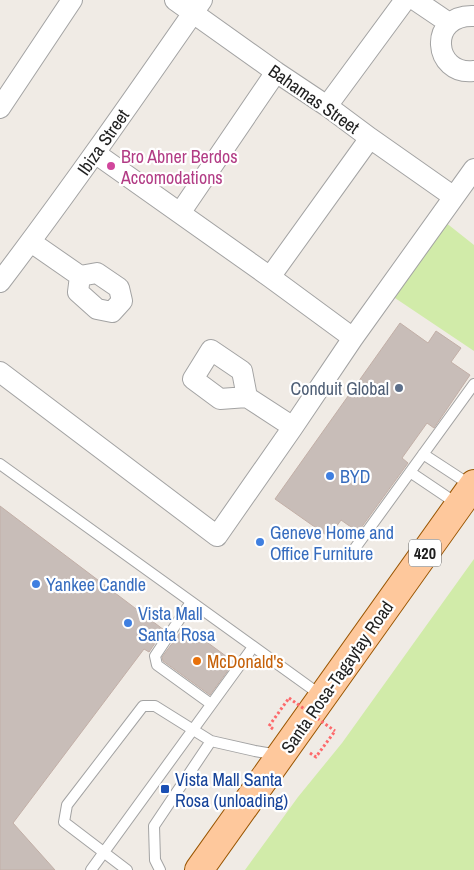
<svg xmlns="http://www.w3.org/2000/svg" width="474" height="870" viewBox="0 0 474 870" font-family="'Archivo Narrow',sans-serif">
  <rect width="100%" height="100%" fill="#f0ebe5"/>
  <path fill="#d1eba9" d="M445 222 474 245V351L392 296Z
    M474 559V870H245L298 797 342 743Z"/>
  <path fill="#c8bdb8" stroke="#c2afa7" d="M400 323 428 343 436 331 461 348 451 362 470 375 434 428 427 423 402 458 408 463 358 532 341 520 329 537 275 499Z
    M0 506 164 630 149 652 144 649 13 823 55 870H0Z
    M185 626 234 662 210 695 163 661 162 657Z"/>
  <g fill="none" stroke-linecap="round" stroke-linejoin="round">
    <g stroke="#a3a3a3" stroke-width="12">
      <path id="lane" d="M423 454 472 486
        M0 464 322 696
        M410 472 459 505
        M350 555 474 384
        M191 602 155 656 157 665 211 704
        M91 870 253 647
        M127 870 64 822 67 805 143 706H155L211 741 255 751 278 755
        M160 870 155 860 154 826 211 741"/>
    </g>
    <g stroke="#a3a3a3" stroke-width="22">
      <path id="street" d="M175 0 276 72 327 106 370 138 454 197
        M415 0 449 23
        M474 16C427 14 433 76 474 71
        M327 106 405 0
        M0 108 72 0
        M95 153 270 277 353 338
        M180 213 276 72
        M31 242 80 276
        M97 273 119 288 122 301 112 312 97 309 78 292 80 276Z
        M270 277 370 138
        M0 282C70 190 136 95 202 0
        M211 350 242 371 247 397 220 399 193 379Z
        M0 372 217 536 293 427 353 338 474 169
        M247 397 293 427"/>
    </g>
    <g stroke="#950" stroke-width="30">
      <path id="primary" d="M199 870 474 484"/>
    </g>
    <path stroke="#fd696b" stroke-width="3" stroke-dasharray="2.5 2.5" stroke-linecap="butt" d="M273 729 269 726 289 698
      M310 753 316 757 335 731"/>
    <use href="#lane" stroke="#fff" stroke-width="10"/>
    <use href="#street" stroke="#fff" stroke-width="20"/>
    <use href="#primary" stroke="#fec89c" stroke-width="28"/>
    <path stroke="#fd696b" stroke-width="3" stroke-dasharray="2.5 2.5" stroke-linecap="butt" d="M289 698 335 731"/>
  </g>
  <circle fill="#d1479c" stroke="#fff" stroke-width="2" cx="111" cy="166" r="5"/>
  <circle fill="#5c6f8a" stroke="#fff" stroke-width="2" cx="399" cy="388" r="5"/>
  <g fill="#3f7fe0" stroke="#fff" stroke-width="2">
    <circle cx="330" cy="476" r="5"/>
    <circle cx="260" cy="542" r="5"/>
    <circle cx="36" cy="584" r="5"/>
    <circle cx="128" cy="623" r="5"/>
  </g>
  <circle fill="#e8710a" stroke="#fff" stroke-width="2" cx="197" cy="661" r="5"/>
  <rect fill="#1a4fb4" stroke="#fff" stroke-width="2" x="160" y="784" width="10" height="10" rx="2.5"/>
  <g text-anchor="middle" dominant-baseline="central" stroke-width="4.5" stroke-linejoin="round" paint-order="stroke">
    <rect fill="#fff" stroke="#626262" stroke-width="1" x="409" y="539.5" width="32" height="27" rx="4"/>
    <g font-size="16" font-weight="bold" fill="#1f1f1f">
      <text x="425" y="553">420</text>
    </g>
    <g font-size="18" fill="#1f1f1f" stroke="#fff">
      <text transform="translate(314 99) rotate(35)">Bahamas Street</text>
      <text transform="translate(103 142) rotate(-55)">Ibiza Street</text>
      <text transform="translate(337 677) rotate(-55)">Santa Rosa-Tagaytay Road</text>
    </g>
    <g font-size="18" fill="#b23c85" stroke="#fff" text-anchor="start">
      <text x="121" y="156">Bro Abner Berdos<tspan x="121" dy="21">Accomodations</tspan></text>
    </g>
    <g font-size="18" fill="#4e5e75" stroke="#fff" text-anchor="end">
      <text x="389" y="388">Conduit Global</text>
    </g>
    <g font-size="18" fill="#366cbe" stroke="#fff" text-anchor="start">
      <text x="340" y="476">BYD</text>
      <text x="270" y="532">Geneve Home and<tspan x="270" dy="21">Office Furniture</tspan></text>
      <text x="46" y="584">Yankee Candle</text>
      <text x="138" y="613">Vista Mall<tspan x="138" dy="21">Santa Rosa</tspan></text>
    </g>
    <g font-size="18" fill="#c56008" stroke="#fff" text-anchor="start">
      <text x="207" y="661">McDonald's</text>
    </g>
    <g font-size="18" fill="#164399" stroke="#fff" text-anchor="start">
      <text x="175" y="779">Vista Mall Santa<tspan x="175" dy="21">Rosa (unloading)</tspan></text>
    </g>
  </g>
</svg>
